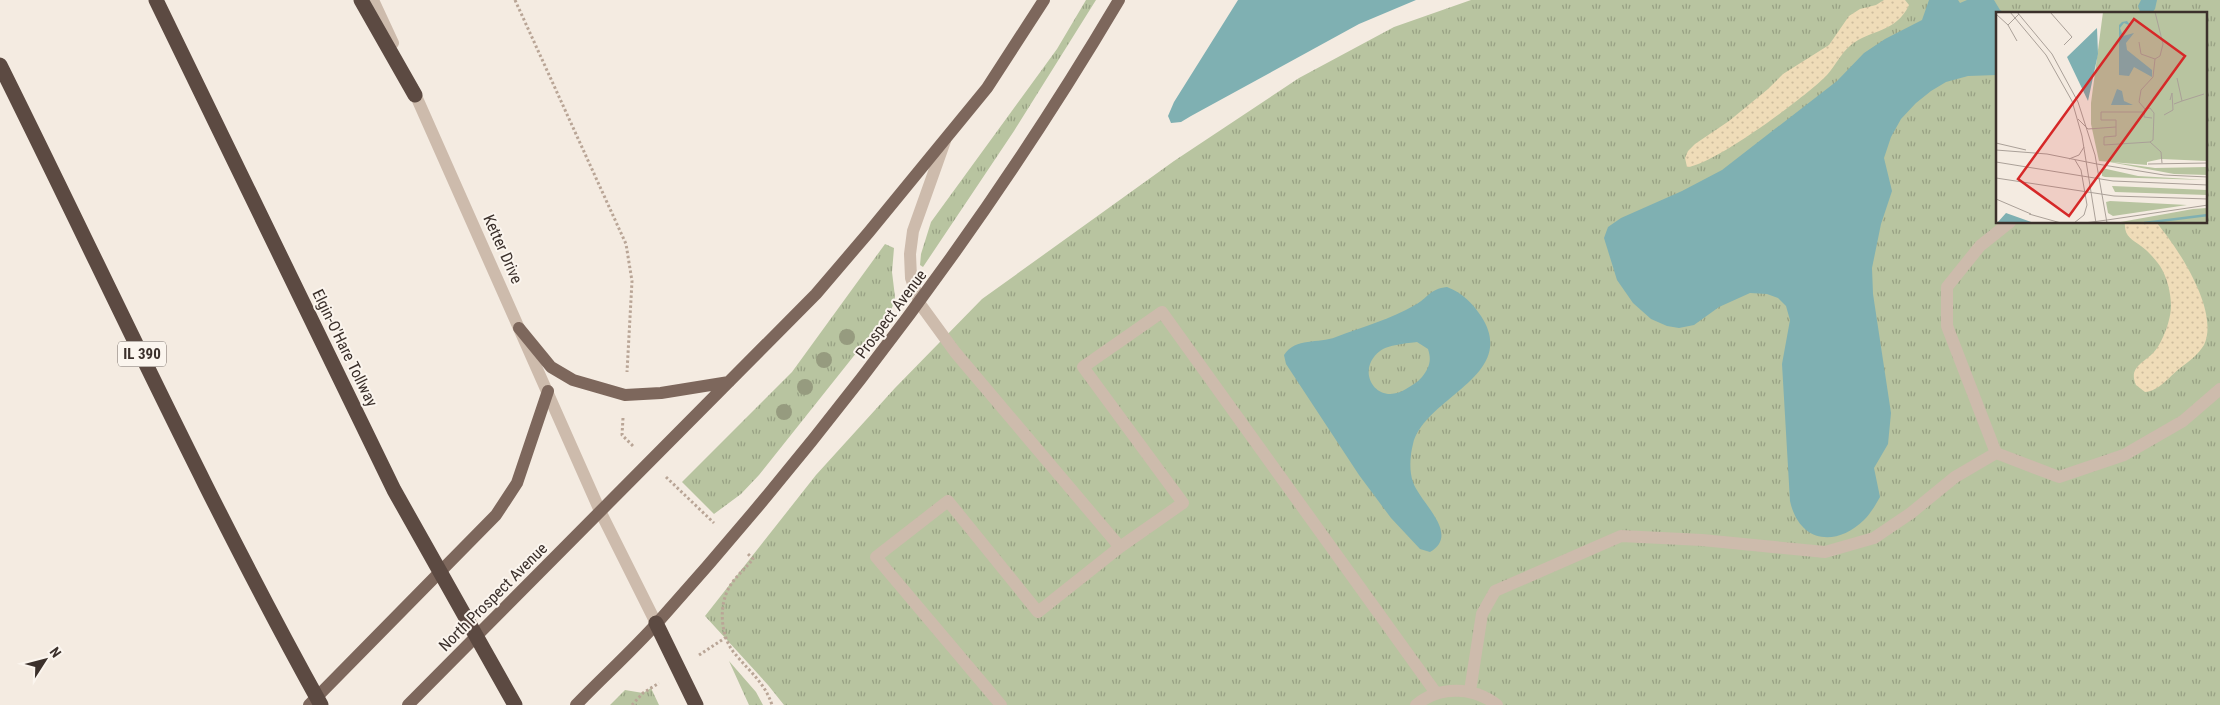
<svg xmlns="http://www.w3.org/2000/svg" width="2220" height="705" viewBox="0 0 2220 705" font-family="'Roboto Condensed',sans-serif">
  <defs>
    <pattern id="grass-tufts" width="24" height="20" patternUnits="userSpaceOnUse" patternTransform="scale(1.25)"><rect width="24" height="20" fill="#b8c4a0"/><path d="M3 7l-1-3M5 7V3M7 7l1-3M15 17l-1-3M17 17v-4M19 17l1-3" fill="none" stroke="#97a083"/></pattern>
    <pattern id="sand-dots" width="8" height="8" patternUnits="userSpaceOnUse" patternTransform="scale(1.25)"><rect width="8" height="8" fill="#efdcb8"/><path d="M2 2h.1M6 6h.1" fill="none" stroke="#cebd9e" stroke-width="1.8" stroke-linecap="round"/></pattern>
  </defs>
  <rect width="100%" height="100%" fill="#f4ebe1"/>
  <path fill="url(#grass-tufts)" fill-rule="evenodd" d="M1086 0H1096L1014 131 923 267 920 265 921 254 931 222 1057 49Z
    M1471 0H2220V705H784L768 685 705 616 816 475 895 388 982 299 1174 161 1299 78 1394 27ZM1998 14H2206V222H1998Z
    M885 244 894 248 892 272 895 297 892 308 759 475 741 494 714 514 682 482 792 372Z
    M729 661 756 692 763 705H749Z
    M651 688 659 705H610L625 690 643 693Z"/>
  <path fill="url(#sand-dots)" d="M1884 0H1905L1909 5C1896 33 1871 29 1851 45 1841 53 1835 66 1827 75 1807 96 1712 166 1687 167L1685 158 1688 151 1695 144 1729 121 1768 89 1783 74 1829 45 1849 16 1860 9 1876 5Z
    M2156 222C2178 248 2220 311 2204 345 2198 355 2188 362 2179 369 2169 377 2159 391 2145 392L2136 385C2128 367 2144 363 2154 352 2163 342 2171 319 2171 306 2171 293 2167 277 2160 266 2155 259 2148 251 2141 246 2132 239 2124 237 2125 223Z"/>
  <path fill="#7fb0b2" fill-rule="evenodd" d="M1238 0H1416L1359 24 1191 116 1181 122 1171 123 1168 116 1174 102Z
    M1929 0H1958L1960 3 1967 0H1994L2000 10 2006 14H1998L1997 75 1968 76 1946 82 1931 91 1916 103 1901 119 1891 137 1884 158 1892 191 1881 224 1872 268 1873 294 1891 413 1888 444 1874 468 1880 497C1876 504 1871 513 1864 520 1835 548 1799 542 1790 501L1782 364 1790 320 1786 306 1778 298 1767 294 1750 293 1719 307 1694 325 1679 328 1667 326 1651 319 1633 303 1617 280 1604 238 1608 227 1621 218 1682 191 1722 170 1837 81 1864 53 1885 39 1922 20Z
    M2141 0H2157L2155 9 2151 14H2141L2138 6Z
    M1447 287C1463 293 1472 303 1481 316 1520 376 1424 397 1413 444 1410 455 1409 471 1413 482 1420 503 1461 534 1430 552L1420 549 1391 518 1359 475 1286 364 1284 355C1296 337 1318 344 1336 337 1362 327 1391 319 1415 305 1428 298 1429 289 1447 287ZM1417 342 1428 349C1432 361 1429 368 1422 377 1418 382 1412 385 1406 389 1377 407 1354 371 1380 351 1387 345 1408 343 1417 342Z"/>
  <g fill="none" stroke-linecap="round" stroke-linejoin="round">
    <path stroke="#b9a596" stroke-width="3" stroke-dasharray="2.5 2.5" stroke-linecap="butt" d="M515 0 626 244 632 281 627 372
      M623 418 622 435 634 447
      M666 477 714 523
      M748 554 753 559C746 568 736 576 730 586 718 605 720 638 736 655 750 672 765 683 772 705
      M699 655 725 638
      M632 705 643 693 659 683"/>
    <path stroke="#cdbbac" stroke-width="12" d="M373 0 393 43
      M412 87 600 511 656 623
      M945 141 913 231 910 254 911 278 920 304 955 352 1120 547
      M1996 453 2059 477 2124 455 2183 421 2220 389
      M1470 691 1482 614 1495 591 1621 536 1702 540 1825 552 1874 538 1911 513 1955 477 1996 453 1947 326V287L1980 246 2010 222
      M1001 705 876 557 948 501 1038 612 1120 547 1183 503 1083 367 1162 312 1436 693
      M1416 705C1440 685 1474 687 1497 705"/>
    <path stroke="#7d675c" stroke-width="12" d="M519 328 551 367 573 380 625 395 661 393 729 382
      M309 705 496 515 517 483 548 391
      M408 705 816 294 869 232 987 88 1044 0
      M576 705C603 677 632 651 658 622 831 429 987 223 1119 0"/>
    <path stroke="#5c4a42" stroke-width="15" d="M156 0 394 490 515 705
      M361 0 415 95
      M0 65C106 278 205 496 321 705
      M656 623 696 705"/>
  </g>
  <g fill="#969b7f">
    <circle cx="847" cy="337" r="8"/>
    <circle cx="824" cy="360" r="8"/>
    <circle cx="805" cy="387" r="8"/>
    <circle cx="784" cy="412" r="8"/>
  </g>
  <g text-anchor="middle" dominant-baseline="central" stroke-width="4" stroke-linejoin="round" paint-order="stroke">
    <rect fill="#fbf5ee" stroke="#756b66" stroke-width="1" x="118" y="341.5" width="48" height="25" rx="4"/>
    <g font-size="15" font-weight="bold" fill="#3b302b">
      <text x="142" y="354">IL 390</text>
    </g>
    <g font-size="16" fill="#3b302b" stroke="#fbf5ee">
      <text transform="translate(503 249) rotate(66)">Ketter Drive</text>
      <text transform="translate(891 314) rotate(-53)">Prospect Avenue</text>
      <text transform="translate(345 348) rotate(64)">Elgin-O'Hare Tollway</text>
      <text transform="translate(493 597) rotate(-45)">North Prospect Avenue</text>
    </g>
  </g>
  <g transform="translate(1996 12)">
    <rect width="211" height="211" fill="#f4ebe1"/>
    <path d="M107 0H211V149L165 147 151 150V153L103 149 95 112V91ZM108 149 159 156 211 155V163L178 162ZM106 156 142 164 211 168 109 165 106 164ZM116 174 211 178V183L119 180ZM114 189 191 193 117 204 112 201 110 190ZM211 196V211H119L197 197Z" fill="#b8c4a0"/>
    <path d="M131 9 135 14 128 11 124 16 127 24 138 21 130 31 131 38 156 58V65L138 55 133 64 123 63V13L126 10ZM101 16 102 42 92 89 71 45ZM121 77 126 79 128 89 137 93H115ZM10 201 38 211H1Z" fill="#7fb0b2"/>
    <path fill="none" stroke="#7fb0b2" stroke-width="2.5" d="M148 211 212 203"/>
    <path fill="none" stroke="#aaa098" stroke-width="1" d="M14 0 50 43 76 89 86 124 100 211M21 0 56 42 82 90 99 143 111 211M54 0 76 25 68 33M0 2 12 13M21 29 12 13 23 2M143 30 145 42 159 47 157 65 145 78 143 90 149 97M159 47 164 44 167 32 159 0M186 89 208 82M178 92 186 89 181 66M147 100H105V108H120V124L108 125V133L154 130M168 103 177 98 176 81 174 88M82 107 92 117 120 115M154 130 157 128 158 101 154 96 149 97 148 105 156 106M154 130 165 140 166 151M0 131 30 138M0 138 51 142M51 142 101 152M73 147 83 143 88 135M0 150 117 169 212 173M101 152 168 163 212 165M152 152 212 151M0 166 118 184 212 187M0 187 35 202M33 202 65 211M111 208 212 193M78 211 88 203 91 193 85 158 79 148M88 211 111 208"/>
    <path fill="#d62828" fill-opacity="0.15" stroke="#d62828" stroke-width="2.5" d="M138 7 189 44 73 204 22 167Z"/>
    <rect width="211" height="211" fill="none" stroke="#3b302b" stroke-width="2.5"/>
  </g>
  <g transform="translate(45 660) rotate(54)" stroke="#fbf5ee" stroke-width="4" paint-order="stroke">
  <path d="M0-4L9 19L0 12L-9 19Z" fill="#3b302b"/>
  <text y="-8" font-size="14" font-weight="bold" text-anchor="middle" fill="#3b302b">N</text>
  </g>
</svg>
